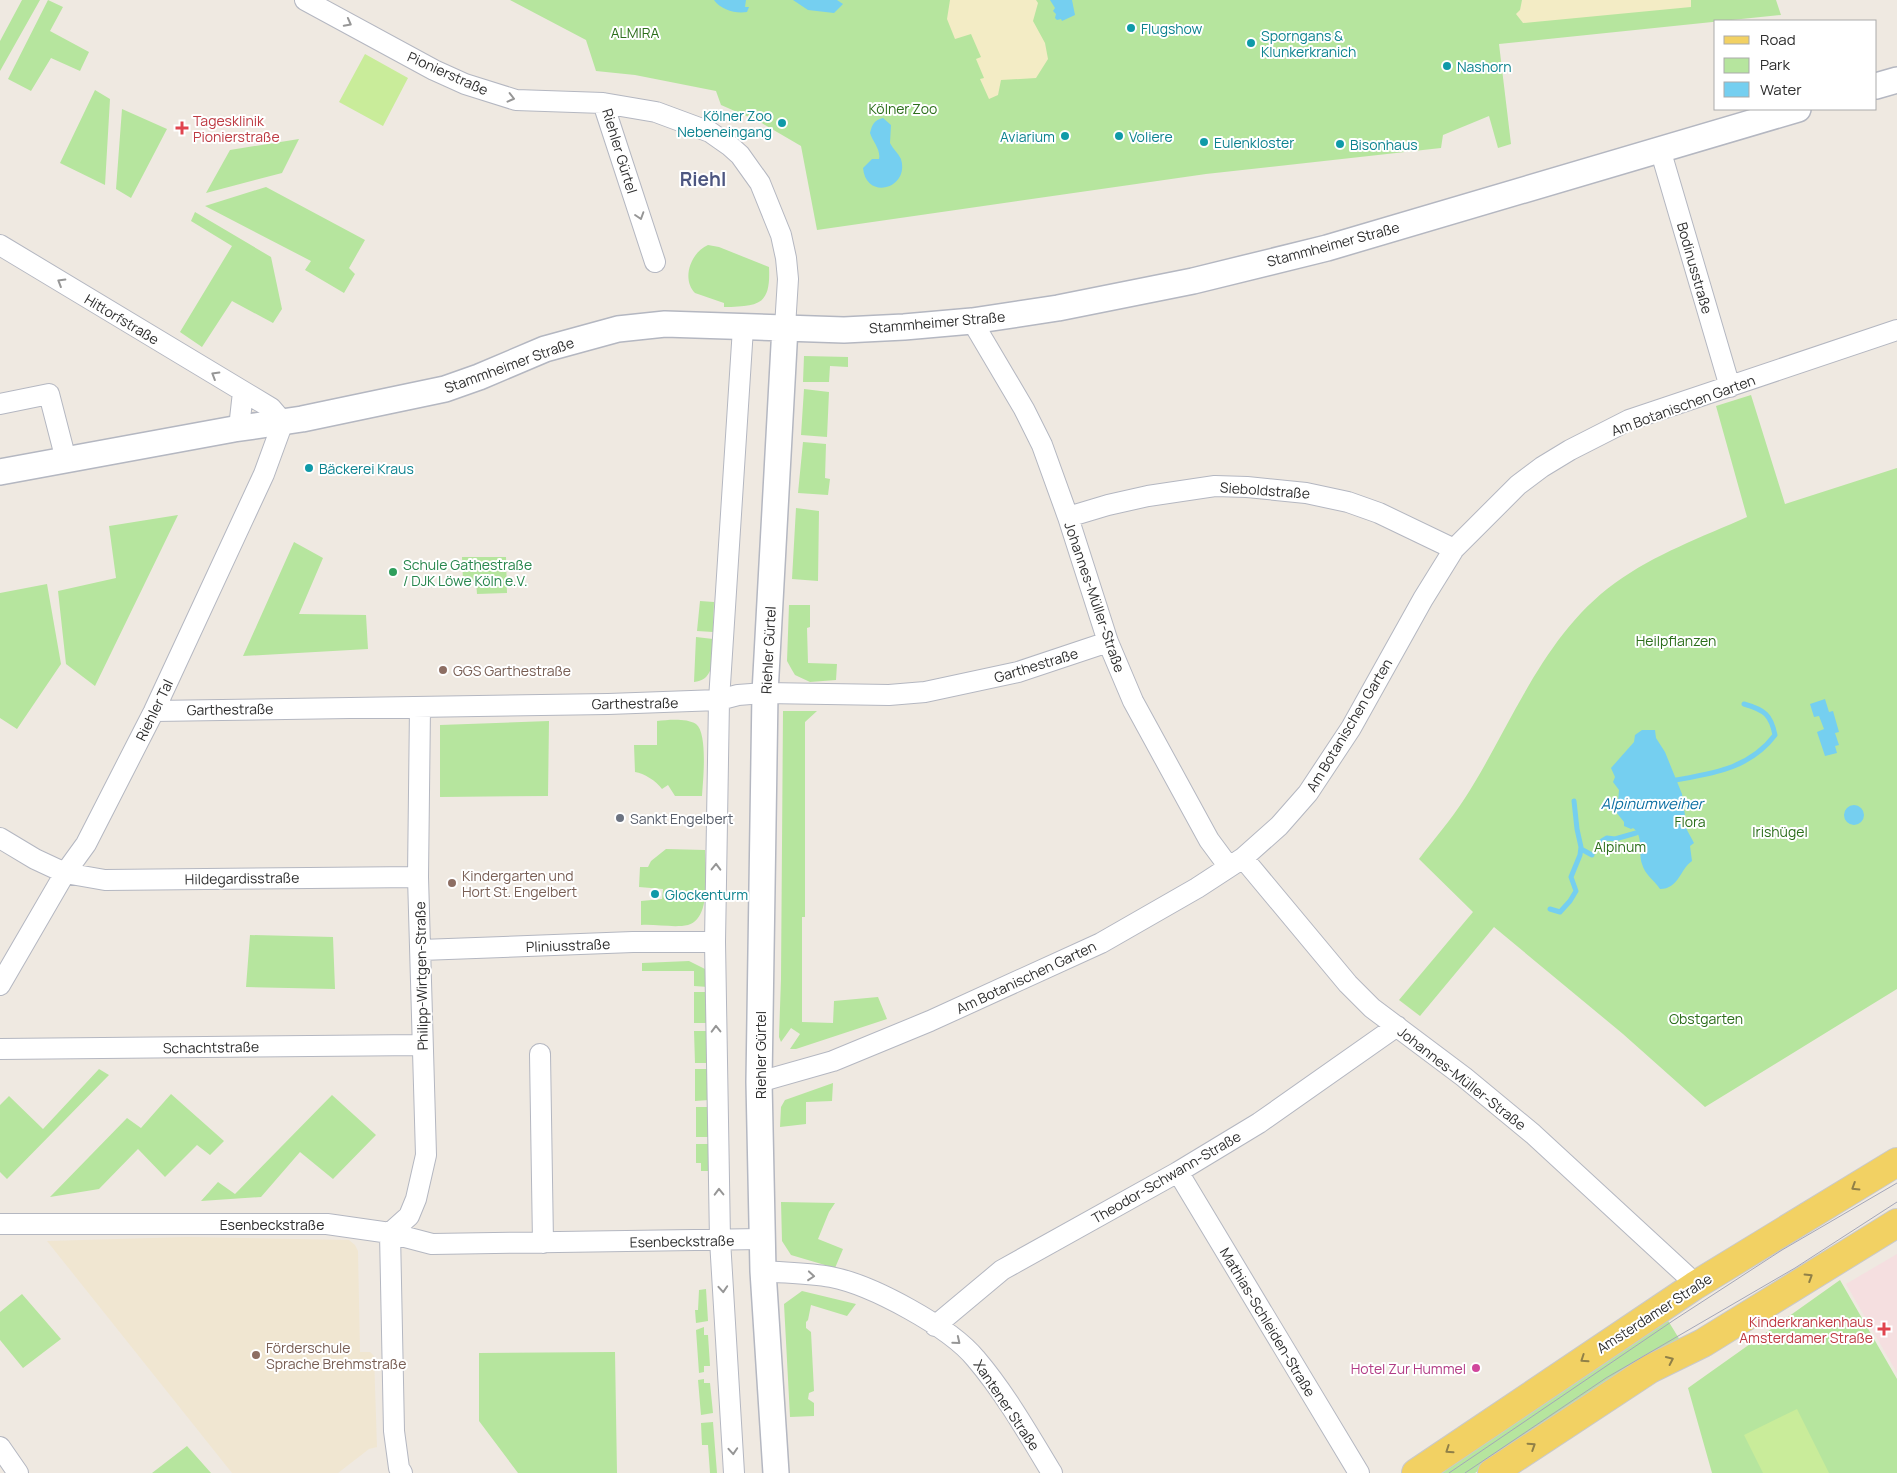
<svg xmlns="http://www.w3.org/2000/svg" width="1897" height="1473" viewBox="0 0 1897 1473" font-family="Manrope,sans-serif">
  <rect width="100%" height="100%" fill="#efe9e1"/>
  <path fill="#f0e6d1" d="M188 1237 349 1240 355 1245 358 1251 360 1352H370L374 1356 377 1447 369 1449 338 1473H232L47 1241Z"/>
  <path fill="#f5dfe0" d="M1897 1254V1373L1846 1284Z"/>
  <path fill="#b6e59e" d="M22 0H40L0 71V41Z
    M48 0 63 7 50 31 89 52 80 71 51 58 31 91 8 79Z
    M510 0H1776L1781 15 1499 44 1511 144 1498 148 1489 116 1443 135 1441 148 1206 174 817 230 801 146 760 122 721 105 716 91 635 75 596 71 586 40Z
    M95 90 110 99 105 185 60 163Z
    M122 109 167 129 131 198 116 189Z
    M299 139 282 173 206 193 230 150Z
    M266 187 365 240 349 268 355 274 344 293 305 270 311 261 205 206Z
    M195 212 271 257 282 309 273 323 232 301 202 347 180 332 232 246 191 221Z
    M708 245 719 247 769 267C771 306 758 306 724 307V303L721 302 695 293C681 279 691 252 708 245Z
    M804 356 848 357V367L830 366 829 382H803Z
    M804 389 829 392 827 437 801 435Z
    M1751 395 1785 504 1897 468V989L1705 1107 1623 1034 1494 927 1420 1016 1399 1000 1473 912 1419 859C1434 839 1451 820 1465 798 1512 725 1542 636 1615 583 1655 554 1702 537 1747 517L1716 406Z
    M803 442 826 444 825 478 830 479 828 495 798 493Z
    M796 508 819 511 818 581 792 579Z
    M178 515 95 686 66 664 58 591 116 578 109 526Z
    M294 542 323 558 299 614 366 615 368 649 243 656Z
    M462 557H506L507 593 477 594 476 581H463Z
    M47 584 61 664 17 729 0 718V593Z
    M700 601 714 602 713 632 697 631Z
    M789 605H810V627L807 628 808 663 837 664 836 680 810 682 795 675 792 670 787 661Z
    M696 637 713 639C713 655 716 680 694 682Z
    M783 711H817L805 722V917H802V1022L833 1023 834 1001 878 997 887 1019 796 1049H790L800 1034 791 1028 781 1042 779 1037 781 979Z
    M549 721 548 796 440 797V725Z
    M657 721C668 720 686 718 696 724 708 733 703 781 702 796H675L668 785 662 789C656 781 644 773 635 772L634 745H657Z
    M666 849 705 850C705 869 712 919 688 925 674 928 656 924 641 925V901L662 899 663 889 639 887 640 867H648L651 861Z
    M250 935 333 937 335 989 246 987Z
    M689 961 707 970 708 987 694 986V971H642V963Z
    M694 992H707V1023H694Z
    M694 1031H706L707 1063H695Z
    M99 1069 109 1075 7 1179 0 1172V1105L9 1096 43 1129Z
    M695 1069H708L709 1100 695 1101Z
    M833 1083 832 1101 806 1102V1124L780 1127 781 1107 785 1100Z
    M171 1094 224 1141 210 1155 197 1145 165 1177 138 1149 99 1189 50 1197 127 1118 141 1128Z
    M332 1095 376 1135 333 1179 300 1152 261 1197 201 1201 218 1182 235 1194Z
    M696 1107H708V1137H696Z
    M696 1144H709V1171H701V1163H696Z
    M781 1202 835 1203 829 1212 818 1239 843 1249 835 1268 791 1255 782 1241Z
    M1840 1280 1897 1379V1473H1712L1688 1388Z
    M706 1289 708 1321 696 1323 695 1310H698L699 1290Z
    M802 1291 856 1304 847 1316 811 1305 808 1320 806 1322V1328L811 1332 814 1391 809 1393 808 1399 814 1403V1416L790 1417 784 1304Z
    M22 1294 61 1339 23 1368 0 1340V1312Z
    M1667 1319 1683 1345 1603 1387 1475 1473H1436Z
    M704 1327V1335H708L710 1366H704V1372L699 1373 696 1330Z
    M615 1352 617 1473H518L479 1421V1353Z
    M704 1379V1383H710L713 1413 701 1415 698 1380Z
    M713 1422 717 1473H710L708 1445H702L701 1423Z
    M187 1446 211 1473H152Z"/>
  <path fill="#f3ecc5" d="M950 0H1036L1038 3 1033 21 1045 43 1048 59 1036 78 1001 80 998 95 989 99 980 79 984 78 976 59 981 57 971 34 955 39 947 19Z
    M1522 0H1691V7L1523 23 1516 14 1520 10Z"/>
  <path fill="#c9ec9a" d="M365 54 408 78 383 126 339 102Z
    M1797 1409 1829 1473H1763L1744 1435Z"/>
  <path fill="#75cff0" d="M714 0H746L745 7H749L747 12C736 14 721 10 714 0Z
    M793 0H837L843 4 834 13 808 10Z
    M1050 0H1072L1075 15 1062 21 1061 19 1057 20 1055 18 1056 14 1053 11 1055 8Z
    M883 118 891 125 890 143C893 149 898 153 901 159 910 189 866 201 863 168L872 159H879C881 150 873 142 870 133 872 125 874 120 883 118Z
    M1825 699 1829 712 1833 711 1839 732 1835 733 1839 745 1835 746 1837 753 1825 756 1817 732 1824 729 1819 716 1814 717 1810 704Z
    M1642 730H1655L1656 738 1665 752 1682 794 1687 830 1694 843 1690 846 1692 861C1680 869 1679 889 1660 889 1654 880 1645 875 1642 864 1638 852 1644 836 1633 828L1631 829 1624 826V822L1616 812 1621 807 1618 802 1619 790 1613 782 1615 777 1611 768 1634 742 1635 735Z
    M1844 815a10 10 0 1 1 20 0a10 10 0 1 1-20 0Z"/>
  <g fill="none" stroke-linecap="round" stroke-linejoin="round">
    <path stroke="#75cff0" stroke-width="5" d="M1676 780C1715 773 1750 768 1775 735 1771 715 1765 710 1744 704
      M1602 841 1607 838 1615 839 1636 833
      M1581 849 1592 855
      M1550 909 1560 912 1570 901 1576 891 1571 877 1580 855 1581 847 1577 829 1574 801"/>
    <g stroke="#b4b7c1" stroke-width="22">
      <path id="minor" d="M305 0 434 70 465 84 516 100 603 103 656 112 710 132 730 146 740 155 760 183 781 235 786 258 788 279 785 327
        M603 103 655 262
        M1660 149 1730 387
        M0 245 271 408 283 422 264 474 154 711 86 844 65 873 0 985
        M972 321 1024 409 1042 445 1068 517 1108 642 1133 701 1209 840 1229 867
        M0 404 49 394 66 460
        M239 428 243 392
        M1068 517 1108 505 1148 496 1215 486 1247 487 1306 493 1348 502 1379 513 1454 549
        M154 711 608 704 719 700 738 695 765 693 889 695 925 692 1018 672 1108 642
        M0 838 35 859 65 873 105 880 418 877
        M1243 858 1348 984 1372 1008 1464 1077 1533 1134 1686 1275 1694 1286
        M421 950 633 942H715
        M0 1049 422 1045
        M540 1054 543 1243
        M759 1082 833 1061 930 1021 1101 943 1197 888 1243 858 1279 826 1308 793 1351 728 1423 599 1454 549 1518 485 1542 467 1570 450 1629 420 1897 330
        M1178 1172 1359 1473
        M0 1224H327L390 1233 432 1244 762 1239
        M763 1271C785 1273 809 1273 831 1277 872 1285 950 1327 976 1359 1005 1393 1029 1435 1052 1473
        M935 1326 1002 1270 1178 1172 1259 1123 1397 1026
        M0 1447 18 1473
        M402 1473 399 1468 394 1431 390 1233 409 1216 416 1199 426 1155 418 877 420 707
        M734 1473 720 1240 715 942 719 700 743 328"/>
    </g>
    <g stroke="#b4b7c1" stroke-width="28">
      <path id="tertiary" d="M1876 86 1897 80
        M0 472 234 429 302 419 445 389 479 377 545 349 618 329 665 324 844 330 904 327 972 321 1058 308 1193 281 1327 248 1798 109
        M776 1473 763 1271 759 1082 765 693 785 327"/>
    </g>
    <g stroke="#c9c9c9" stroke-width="30">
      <path id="primary" d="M1416 1473 1694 1286 1897 1162
        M1492 1473 1650 1369 1703 1343 1897 1223"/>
    </g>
    <use href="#minor" stroke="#fff" stroke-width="20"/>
    <use href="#tertiary" stroke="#fff" stroke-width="25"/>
    <use href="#primary" stroke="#f2d163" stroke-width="28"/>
    <path stroke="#a3a6b8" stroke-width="1" d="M1449 1473 1674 1320 1782 1250 1897 1183
      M1465 1473 1606 1378 1795 1268 1897 1202"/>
  </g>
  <defs><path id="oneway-chevron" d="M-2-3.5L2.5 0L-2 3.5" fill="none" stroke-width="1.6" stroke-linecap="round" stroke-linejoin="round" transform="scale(1.25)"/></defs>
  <g stroke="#969696">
    <use href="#oneway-chevron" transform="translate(348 23) rotate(28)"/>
    <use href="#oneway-chevron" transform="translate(511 98) rotate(14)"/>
    <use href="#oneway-chevron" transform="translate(640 216) rotate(72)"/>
    <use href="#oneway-chevron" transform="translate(61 282) rotate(-149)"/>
    <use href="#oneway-chevron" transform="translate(215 375) rotate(-149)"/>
    <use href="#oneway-chevron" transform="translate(716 867) rotate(-89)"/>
    <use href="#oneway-chevron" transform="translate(716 1029) rotate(-91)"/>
    <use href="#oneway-chevron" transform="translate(719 1192) rotate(-91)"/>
    <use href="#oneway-chevron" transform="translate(811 1276) rotate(5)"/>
    <use href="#oneway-chevron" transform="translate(723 1289) rotate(86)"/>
    <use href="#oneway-chevron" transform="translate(957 1341) rotate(39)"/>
    <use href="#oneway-chevron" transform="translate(733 1451) rotate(86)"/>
  </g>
  <g stroke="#908048">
    <use href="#oneway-chevron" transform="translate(1855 1187) rotate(148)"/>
    <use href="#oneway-chevron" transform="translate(1809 1277) rotate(-32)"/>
    <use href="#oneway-chevron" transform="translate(1584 1359) rotate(146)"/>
    <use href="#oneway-chevron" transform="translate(1670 1360) rotate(-25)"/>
    <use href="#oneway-chevron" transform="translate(1532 1446) rotate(-33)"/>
    <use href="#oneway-chevron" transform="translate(1449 1450) rotate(146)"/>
  </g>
  <g fill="#0f9aa8" stroke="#fff" stroke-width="2">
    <circle cx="1131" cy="28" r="5"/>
    <circle cx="1251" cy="43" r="5"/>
    <circle cx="1447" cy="66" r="5"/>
    <circle cx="782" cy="123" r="5"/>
    <circle cx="1065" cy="136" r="5"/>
    <circle cx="1119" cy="136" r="5"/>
    <circle cx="1204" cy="142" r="5"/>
    <circle cx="1340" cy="144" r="5"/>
    <circle cx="309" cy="468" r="5"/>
    <circle cx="655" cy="894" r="5"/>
  </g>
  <g fill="#e0444e" stroke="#fff" stroke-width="2">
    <path d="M179.5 120.5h5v5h5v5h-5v5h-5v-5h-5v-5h5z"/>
    <path d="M1881.5 1321.5h5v5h5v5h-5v5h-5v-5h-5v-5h5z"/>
  </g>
  <circle fill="#2e9e5b" stroke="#fff" stroke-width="2" cx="393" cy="572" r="5"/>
  <g fill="#8d6e63" stroke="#fff" stroke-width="2">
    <circle cx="443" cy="670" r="5"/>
    <circle cx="452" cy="883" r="5"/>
    <circle cx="256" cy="1355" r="5"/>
  </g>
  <circle fill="#6b7280" stroke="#fff" stroke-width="2" cx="620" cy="818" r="5"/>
  <circle fill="#d1479c" stroke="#fff" stroke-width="2" cx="1476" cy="1368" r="5"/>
  <g text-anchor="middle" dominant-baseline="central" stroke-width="4" stroke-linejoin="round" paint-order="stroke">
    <g font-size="14" fill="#0d838f" stroke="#fff" text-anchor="start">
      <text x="1141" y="28">Flugshow</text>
      <text x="1261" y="35">Sporngans &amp;<tspan x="1261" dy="16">Klunkerkranich</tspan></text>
      <text x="1457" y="66">Nashorn</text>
      <text x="772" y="115" text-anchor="end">Kölner Zoo<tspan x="772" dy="16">Nebeneingang</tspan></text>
      <text x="1055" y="136" text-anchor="end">Aviarium</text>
      <text x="1129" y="136">Voliere</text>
      <text x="1214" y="142">Eulenkloster</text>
      <text x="1350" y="144">Bisonhaus</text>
      <text x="319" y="468">Bäckerei Kraus</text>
      <text x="665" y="894">Glockenturm</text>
    </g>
    <g font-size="14" fill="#2c6e1b" stroke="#fff">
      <text x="635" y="32">ALMIRA</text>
      <text x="903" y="108">Kölner Zoo</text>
      <text x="1676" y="640">Heilpflanzen</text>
      <text x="1690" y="821">Flora</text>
      <text x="1780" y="831">Irishügel</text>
      <text x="1620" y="846">Alpinum</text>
      <text x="1706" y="1018">Obstgarten</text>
    </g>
    <g font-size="14" fill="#2e2e2e" stroke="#fff">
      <text transform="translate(448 73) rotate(24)">Pionierstraße</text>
      <text transform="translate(620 151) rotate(73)">Riehler Gürtel</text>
      <text transform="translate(1333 244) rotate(-15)">Stammheimer Straße</text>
      <text transform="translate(1695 268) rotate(74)">Bodinusstraße</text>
      <text transform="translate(122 319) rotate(31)">Hittorfstraße</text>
      <text transform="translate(937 322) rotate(-5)">Stammheimer Straße</text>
      <text transform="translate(509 365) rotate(-20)">Stammheimer Straße</text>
      <text transform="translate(1683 405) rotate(-20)">Am Botanischen Garten</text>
      <text transform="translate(1265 490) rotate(4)">Sieboldstraße</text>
      <text transform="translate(1095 597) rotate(71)">Johannes-Müller-Straße</text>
      <text transform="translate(768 650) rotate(-87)">Riehler Gürtel</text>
      <text transform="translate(1036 665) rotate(-17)">Garthestraße</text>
      <text transform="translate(635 703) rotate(-1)">Garthestraße</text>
      <text transform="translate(230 709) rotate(-1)">Garthestraße</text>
      <text transform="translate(154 710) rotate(-64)">Riehler Tal</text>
      <text transform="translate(1349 725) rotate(-59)">Am Botanischen Garten</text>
      <text transform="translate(242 878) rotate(-1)">Hildegardisstraße</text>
      <text transform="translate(568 945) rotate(-2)">Pliniusstraße</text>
      <text transform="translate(421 976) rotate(-91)">Philipp-Wirtgen-Straße</text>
      <text transform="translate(1026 977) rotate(-25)">Am Botanischen Garten</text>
      <text transform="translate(211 1047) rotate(-1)">Schachtstraße</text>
      <text transform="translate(760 1055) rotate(-90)">Riehler Gürtel</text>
      <text transform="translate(1462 1078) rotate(38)">Johannes-Müller-Straße</text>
      <text transform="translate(1166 1177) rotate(-30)">Theodor-Schwann-Straße</text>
      <text x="272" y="1224">Esenbeckstraße</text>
      <text transform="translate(682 1241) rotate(-1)">Esenbeckstraße</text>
      <text transform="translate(1654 1313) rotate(-33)">Amsterdamer Straße</text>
      <text transform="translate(1268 1322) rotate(59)">Mathias-Schleiden-Straße</text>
      <text transform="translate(1007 1405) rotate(56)">Xantener Straße</text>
    </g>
    <g font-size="14" fill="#be3a42" stroke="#fff" text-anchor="start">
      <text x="193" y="120">Tagesklinik<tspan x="193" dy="16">Pionierstraße</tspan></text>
      <text x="1873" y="1321" text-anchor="end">Kinderkrankenhaus<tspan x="1873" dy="16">Amsterdamer Straße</tspan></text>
    </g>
    <g font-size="14" fill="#27864d" stroke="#fff" text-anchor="start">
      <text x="403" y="564">Schule Gathestraße<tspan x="403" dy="16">/ DJK Löwe Köln e.V.</tspan></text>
    </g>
    <g font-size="14" fill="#785e54" stroke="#fff" text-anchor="start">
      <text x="453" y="670">GGS Garthestraße</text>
      <text x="462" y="875">Kindergarten und<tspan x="462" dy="16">Hort St. Engelbert</tspan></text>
      <text x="266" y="1347">Förderschule<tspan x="266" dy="16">Sprache Brehmstraße</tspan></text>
    </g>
    <g font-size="14" fill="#5b616d" stroke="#fff" text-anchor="start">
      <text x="630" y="818">Sankt Engelbert</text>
    </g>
    <g font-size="14" fill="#b23c85" stroke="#fff" text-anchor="end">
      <text x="1466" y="1368">Hotel Zur Hummel</text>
    </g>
    <g font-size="15" font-style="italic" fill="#0d6fa3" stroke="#fff">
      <text x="1652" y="803">Alpinumweiher</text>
    </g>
    <g font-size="19" font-weight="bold" fill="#4d5680" stroke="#fff">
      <text x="703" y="179">Riehl</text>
    </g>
  </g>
  <rect x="1714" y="20" width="162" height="90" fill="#ffffff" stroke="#ababab"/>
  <rect x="1724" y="36" width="25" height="8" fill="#f2d163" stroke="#ababab"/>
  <text x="1760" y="45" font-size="15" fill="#2e2e2e">Road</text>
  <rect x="1724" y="58" width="25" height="15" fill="#b6e59e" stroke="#ababab"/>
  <text x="1760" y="70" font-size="15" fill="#2e2e2e">Park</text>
  <rect x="1724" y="82" width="25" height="15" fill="#75cff0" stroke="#ababab"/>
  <text x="1760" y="95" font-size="15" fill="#2e2e2e">Water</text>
</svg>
